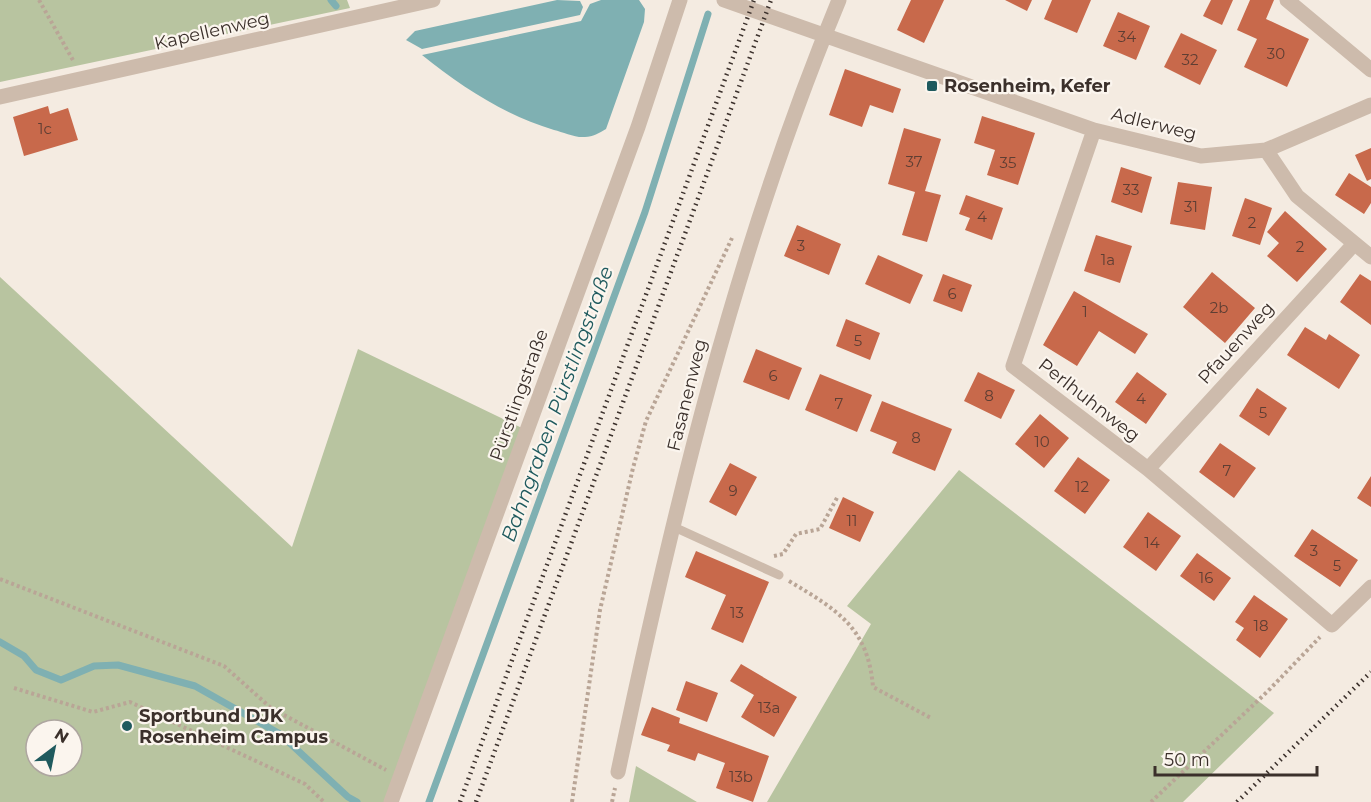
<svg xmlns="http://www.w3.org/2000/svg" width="1371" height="802" viewBox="0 0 1371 802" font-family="Montserrat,sans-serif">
  <rect width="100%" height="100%" fill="#f4ebe1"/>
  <path fill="#b8c4a0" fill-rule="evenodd" d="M0 0H347L350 8 0 82Z
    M0 277 292 547 358 349 526 430 391 802H0ZM36 730H72V766H36Z
    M959 470 1274 713 1183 802H767L871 624 847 606Z
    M636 766 697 802H629Z"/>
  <path fill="#7fb0b2" d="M557 0 580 1 583 7 580 15 422 49 406 40 415 31Z
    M601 0H639L645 9 644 22 606 129C599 133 593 137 585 137 575 138 563 132 554 130 504 115 462 87 422 55L581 21 590 4Z"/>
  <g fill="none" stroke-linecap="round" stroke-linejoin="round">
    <path stroke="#7fb0b2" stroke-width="7" d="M331 0 336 6
      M0 642 24 656 36 670 61 680 94 666 118 665 195 686 280 734 348 797 357 802
      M429 802 645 212 708 14"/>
  </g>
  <path fill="#c8694b" d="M911 0H944L924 43 897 30Z
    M1005 0H1032L1027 11Z
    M1052 0H1091L1077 33 1044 19Z
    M1211 0H1233L1222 25 1203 16Z
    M1250 0H1274L1266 19 1309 39 1287 87 1244 67 1257 39 1237 30Z
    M1118 12 1150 26 1136 60 1103 46Z
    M1181 33 1217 50 1200 85 1164 67Z
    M845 69 901 89 893 113 870 105 862 127 829 115Z
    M48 106 50 114 68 108 78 140 24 156 13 117Z
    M982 116 1035 133 1018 185 987 175 995 150 974 143Z
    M904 128 941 139 925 191 941 195 927 242 902 235 915 192 888 184Z
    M1371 148V179L1367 181 1355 155Z
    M1121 167 1152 177 1142 213 1111 202Z
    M1349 173 1371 187V203L1364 214 1335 195Z
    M1178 182 1212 187 1205 230 1170 224Z
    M966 195 1003 208 992 240 965 230 970 218 959 214Z
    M1245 198 1272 208 1260 245 1232 236Z
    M1285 211 1327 249 1297 282 1267 256 1279 243 1267 232Z
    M797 225 841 244 829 275 784 256Z
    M1096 235 1132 246 1120 283 1084 271Z
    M878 255 923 275 910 304 865 284Z
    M1212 272 1255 308 1225 343 1183 307Z
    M943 274 972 285 962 312 933 301Z
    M1360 274 1371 281V325L1340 302Z
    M1074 291 1148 334 1135 354 1099 331 1077 366 1043 345Z
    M846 319 880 333 870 360 836 346Z
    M1305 327 1326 340 1329 334 1360 355 1339 389 1287 355Z
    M756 349 802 368 789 400 743 382Z
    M978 372 1015 390 1001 419 964 401Z
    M1137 372 1167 394 1146 424 1115 402Z
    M820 374 872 395 857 432 805 410Z
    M1257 388 1287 408 1269 436 1239 416Z
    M882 401 952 429 935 471 892 453 897 442 870 431Z
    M1040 414 1069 438 1044 468 1015 444Z
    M1220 443 1256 468 1234 498 1199 472Z
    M1078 457 1110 480 1085 514 1054 491Z
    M730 463 757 477 736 516 709 502Z
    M1371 476V507L1357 498Z
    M843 497 874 512 860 542 829 528Z
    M1148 512 1181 536 1156 571 1123 547Z
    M1312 529 1358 560 1340 587 1294 556Z
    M696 551 769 582 743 643 711 629 726 595 685 577Z
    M1197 553 1231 578 1214 601 1180 576Z
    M1254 595 1288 619 1260 658 1236 640 1244 628 1235 622Z
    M741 664 797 697 774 737 741 717 754 695 730 681Z
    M686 681 718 693 707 722 676 710Z
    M652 707 680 718 679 723 769 756 753 802 716 788 725 763 698 753 695 761 667 751 670 745 641 735Z"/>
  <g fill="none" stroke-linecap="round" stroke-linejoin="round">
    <path stroke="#b9a596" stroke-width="4" stroke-dasharray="3 3" stroke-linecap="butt" d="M39 0 74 62
      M774 556 783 554 796 534 820 529 838 496
      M0 579 224 666 271 708 386 770
      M789 581C837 610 868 627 873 687L931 718
      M14 688 93 712 130 702 305 784 324 802
      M572 802 600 610 633 468 646 421 732 238
      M612 802 615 788
      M1151 802 1268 691 1320 637"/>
    <path stroke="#cdbbac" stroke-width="9" d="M674 527 779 575"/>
    <path stroke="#cdbbac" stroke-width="15" d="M724 0 1094 130 1201 156 1266 150 1371 105
      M1287 0 1371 70
      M0 97 433 0
      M1094 130 1013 366 1148 469 1332 625 1371 587
      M1266 150 1297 196 1371 257
      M1148 469 1354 244
      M618 772C673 510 736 248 839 0
      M391 802 638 127 680 0"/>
    <path stroke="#3b302b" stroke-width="4.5" stroke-dasharray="1.5 4.5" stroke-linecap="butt" d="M460 802 754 0
      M476 802 771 0
      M1237 802 1371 672"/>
  </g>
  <g fill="#1f5a5e" stroke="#fbf5ee" stroke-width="2">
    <rect x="926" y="80" width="12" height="12" rx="3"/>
    <circle cx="127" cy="726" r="6"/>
  </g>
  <g text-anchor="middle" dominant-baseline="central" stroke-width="4.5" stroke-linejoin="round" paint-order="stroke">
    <g font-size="15" fill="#5e3e33">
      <text x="1127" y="36">34</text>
      <text x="1276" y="53">30</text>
      <text x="1190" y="59">32</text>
      <text x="45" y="128">1c</text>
      <text x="914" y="161">37</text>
      <text x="1008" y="162">35</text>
      <text x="1131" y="189">33</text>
      <text x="1191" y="206">31</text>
      <text x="982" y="216">4</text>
      <text x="1252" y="222">2</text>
      <text x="801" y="245">3</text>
      <text x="1300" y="246">2</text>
      <text x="1108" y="259">1a</text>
      <text x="952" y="293">6</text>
      <text x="1219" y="307">2b</text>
      <text x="1085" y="311">1</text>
      <text x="858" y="340">5</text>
      <text x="773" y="375">6</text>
      <text x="989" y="395">8</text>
      <text x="1141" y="398">4</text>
      <text x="839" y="403">7</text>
      <text x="1263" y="412">5</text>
      <text x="916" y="437">8</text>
      <text x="1042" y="441">10</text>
      <text x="1227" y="470">7</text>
      <text x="1082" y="486">12</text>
      <text x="733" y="490">9</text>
      <text x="852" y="520">11</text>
      <text x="1152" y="542">14</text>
      <text x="1314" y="550">3</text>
      <text x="1337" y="565">5</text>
      <text x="1206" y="577">16</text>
      <text x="737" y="612">13</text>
      <text x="1261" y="625">18</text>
      <text x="769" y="707">13a</text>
      <text x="741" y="776">13b</text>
    </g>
    <g font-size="18" fill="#3b302b" stroke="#fbf5ee">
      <text transform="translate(212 31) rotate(-13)">Kapellenweg</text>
      <text transform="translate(1154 124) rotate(14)">Adlerweg</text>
      <text transform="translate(1236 343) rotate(-48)">Pfauenweg</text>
      <text transform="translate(519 395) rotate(-70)">Pürstlingstraße</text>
      <text transform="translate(687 395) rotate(-76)">Fasanenweg</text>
      <text transform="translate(1089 400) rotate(38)">Perlhuhnweg</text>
    </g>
    <g font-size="18" font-weight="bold" fill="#3b302b" stroke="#fbf5ee" text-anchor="start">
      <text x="944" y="86">Rosenheim, Kefer</text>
      <text x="139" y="716">Sportbund DJK<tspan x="139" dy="21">Rosenheim Campus</tspan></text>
    </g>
    <g font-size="20" font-style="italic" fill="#1f5a5e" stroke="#fbf5ee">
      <text transform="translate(557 404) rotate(-70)">Bahngraben Pürstlingstraße</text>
    </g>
  </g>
  <g transform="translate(54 748) rotate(32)"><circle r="28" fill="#fbf5ee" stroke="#aea6a0" stroke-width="1.5"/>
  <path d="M0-4.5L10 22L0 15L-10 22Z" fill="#1f5a5e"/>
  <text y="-9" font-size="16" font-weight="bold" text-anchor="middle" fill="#3b302b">N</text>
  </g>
  <path d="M1155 766v9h162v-9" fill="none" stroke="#3b302b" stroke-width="3"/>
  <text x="1164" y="766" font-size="18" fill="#3b302b" stroke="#fbf5ee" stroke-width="4.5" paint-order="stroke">50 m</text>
</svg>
